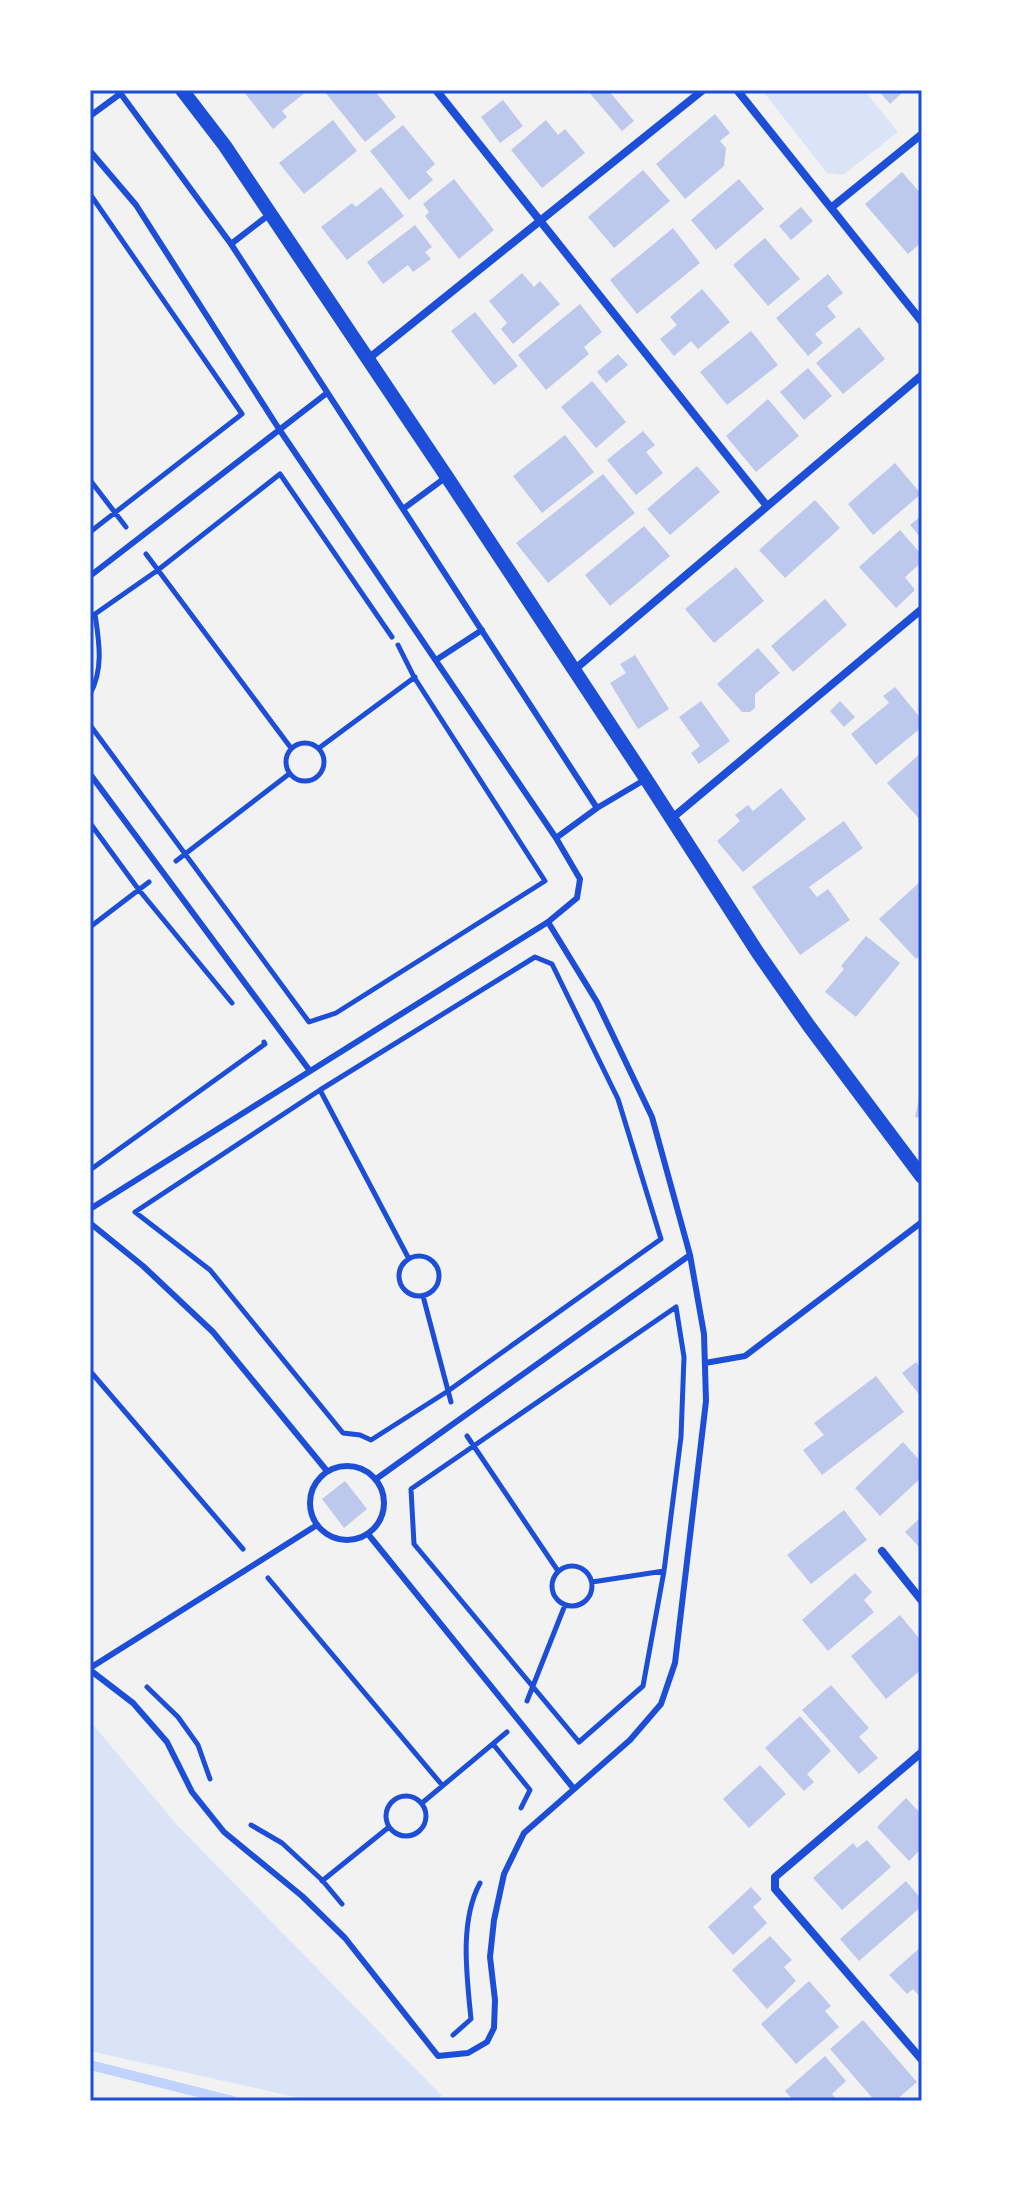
<svg xmlns="http://www.w3.org/2000/svg" width="1012" height="2191" viewBox="0 0 1012 2191" font-family="Ubuntu,sans-serif">
  <rect width="100%" height="100%" fill="#f2f2f2"/>
  <path fill="#dbe4f7" d="M762 90H864L898 132 843 175 827 173Z
    M90 1721 178 1826 442 2096 433 2101H313L90 2051Z"/>
  <g fill="none" stroke-linecap="round" stroke-linejoin="round">
    <path stroke="#bfd3fe" stroke-width="10" d="M90 2065 233 2101"/>
  </g>
  <path fill="#bdc9ec" d="M245 90H305L306 92 282 111 287 117 273 129 244 92Z
    M327 90H374L396 117 365 142 325 92Z
    M587 90H608L634 121 622 131Z
    M878 90H905L890 104Z
    M503 100 523 126 500 143 481 117Z
    M715 114 730 133 720 141 726 148 724 166 685 199 656 164Z
    M333 120 357 151 304 194 279 163Z
    M546 120 558 135 565 129 585 153 542 188 511 150Z
    M403 125 435 164 426 172 433 180 409 200 370 151Z
    M643 170 670 201 614 248 588 217Z
    M902 172 922 195V242L908 254 865 204Z
    M454 179 494 230 459 259 425 216 429 212 423 204Z
    M739 179 764 209 716 250 691 220Z
    M381 187 404 216 347 260 321 227 352 203 356 207Z
    M801 207 813 221 791 240 779 226Z
    M415 225 432 247 425 252 431 259 413 272 408 265 383 284 367 262Z
    M673 228 700 263 637 314 610 280Z
    M765 238 800 279 768 306 733 265Z
    M522 273 534 287 540 281 560 304 513 344 501 329 507 323 489 301Z
    M828 274 843 293 827 306 836 317 815 334 823 343 808 356 776 318Z
    M702 289 730 322 698 349 691 341 674 356 660 339 677 325 670 317Z
    M580 304 602 332 584 347 589 354 546 390 518 355Z
    M475 312 518 366 494 385 451 331Z
    M859 327 885 359 843 394 816 363Z
    M751 331 778 365 727 405 700 372Z
    M618 354 628 365 606 383 597 372Z
    M808 368 832 396 804 420 780 392Z
    M592 381 626 422 596 448 561 407Z
    M768 399 799 436 756 472 726 436Z
    M643 431 655 445 646 452 663 473 636 495 607 460Z
    M565 435 594 472 542 513 513 476Z
    M895 463 921 494 873 535 848 504Z
    M697 466 720 492 670 535 647 509Z
    M603 474 635 513 548 583 516 543Z
    M815 500 840 528 785 578 759 550Z
    M922 515V539L910 525Z
    M644 526 670 556 610 606 585 575Z
    M900 530 922 555V562L905 577 915 590 896 608 859 567Z
    M736 567 764 601 714 643 685 609Z
    M825 599 847 625 793 672 771 646Z
    M758 648 780 673 755 694V708L750 712H742L717 684Z
    M635 655 669 709 638 729 610 683 626 673 620 664Z
    M895 687 922 720V727L876 765 851 734 889 703 883 696Z
    M701 701 730 741 699 764 691 753 700 746 679 717Z
    M840 701 855 717 844 727 830 711Z
    M922 752V822L887 783Z
    M781 788 806 819 743 872 717 841 740 821 735 815 748 805 753 811Z
    M844 821 863 848 809 887 817 897 828 889 850 920 800 955 752 887Z
    M922 880V953L916 959 879 919Z
    M866 936 900 963 856 1017 825 992 844 969 841 966Z
    M921 1091 922 1092V1118L915 1117Z
    M916 1362 922 1370V1398L902 1373Z
    M876 1376 904 1412 822 1475 803 1450 824 1435 814 1423Z
    M903 1442 922 1463V1477L880 1516 855 1488Z
    M345 1481 367 1509 344 1528 322 1499Z
    M844 1510 867 1540 811 1584 787 1555Z
    M922 1516V1550L905 1532Z
    M855 1573 872 1592 864 1600 874 1612 828 1651 802 1620Z
    M900 1615 922 1642V1669L886 1699 851 1656Z
    M831 1685 869 1728 859 1737 878 1758 859 1774 802 1710Z
    M800 1716 831 1751 807 1774 814 1782 804 1791 765 1748Z
    M760 1765 786 1794 749 1828 723 1799Z
    M906 1798 922 1815V1848L909 1861 877 1827Z
    M867 1840 891 1867 842 1910 813 1878 853 1843 857 1848Z
    M906 1881 922 1900V1906L859 1961 840 1939Z
    M751 1887 762 1899 753 1907 767 1923 733 1955 708 1927Z
    M770 1936 792 1960 784 1967 796 1981 767 2009 732 1970Z
    M922 1946V1999L913 1989 907 1994 889 1975Z
    M809 1981 831 2006 825 2011 839 2027 796 2064 761 2024Z
    M863 2020 917 2082 895 2101H875L830 2049Z
    M825 2056 846 2081 832 2094 838 2101H794L785 2091Z"/>
  <g fill="none" stroke-linecap="round" stroke-linejoin="round">
    <path stroke="#1d4ed8" stroke-width="5" d="M90 194 242 414 90 532
      M90 480 126 527
      M146 554 291 748
      M90 694C104 669 99 641 95 614L158 570 280 474 392 637
      M90 725 309 1022 336 1013 545 881 414 677 398 645
      M286 762a19 19 0 1 1 38 0a19 19 0 1 1-38 0Z
      M319 748 415 677
      M90 823 139 890 232 1003
      M176 861 289 774
      M90 927 149 882
      M535 957 552 964 618 1099 661 1239 448 1391 371 1440 360 1435 343 1433 210 1270 135 1212 320 1090Z
      M320 1090 409 1259
      M90 1170 265 1044 264 1042
      M399 1276a20 20 0 1 1 40 0a20 20 0 1 1-40 0Z
      M423 1296 451 1402
      M676 1307 684 1357 681 1437 664 1571 643 1686 579 1742 414 1544 411 1489Z
      M90 1371 243 1549
      M467 1436 558 1571
      M552 1586a20 20 0 1 1 40 0a20 20 0 1 1-40 0Z
      M268 1578 442 1785
      M592 1582 664 1571
      M147 1687 178 1717 198 1745 210 1779
      M527 1701 565 1605
      M493 1744 530 1790 521 1808
      M386 1816a20 20 0 1 1 40 0a20 20 0 1 1-40 0Z
      M422 1803 507 1732
      M251 1825 282 1843 322 1880 342 1904
      M322 1881 389 1827
      M453 2035 471 2019C467 1977 459 1922 480 1883"/>
    <path stroke="#1d4ed8" stroke-width="6" d="M118 90 231 244 597 808 646 779
      M90 116 120 94
      M90 151 136 205 279 429 556 838 580 879 577 898 548 922 90 1209
      M231 244 270 214
      M403 509 445 478
      M90 576 327 393
      M436 660 482 630
      M90 774 310 1071
      M556 838 597 808
      M90 1223 143 1266 213 1332 327 1471
      M705 1363 745 1356 922 1222
      M310 1503a37 37 0 1 1 74 0a37 37 0 1 1-74 0Z
      M376 1479 690 1255
      M368 1534 574 1789
      M90 1668 317 1525
      M90 1670 133 1703 167 1742 192 1792 224 1832 302 1896 345 1938 438 2056 468 2053 487 2042 494 2028 495 2000 490 1957 494 1920 504 1874 524 1833 630 1740 661 1704 675 1663 706 1401 704 1334 690 1255 652 1117 597 1002 548 922"/>
    <path stroke="#1d4ed8" stroke-width="8" d="M436 90 767 506
      M737 90 922 322
      M832 207 922 134
      M368 359 703 90
      M574 670 922 375
      M671 819 922 609
      M882 1551 922 1601
      M922 1752 775 1877V1889L922 2060"/>
    <path stroke="#1d4ed8" stroke-width="14" d="M182 90 225 146 447 477 646 779 758 953 809 1026 922 1177"/>
  </g>
  <rect width="1012" height="2191" fill="none" stroke="#ffffff" stroke-width="184"/>
  <rect x="92" y="92" width="828" height="2007" fill="none" stroke="#1d4ed8" stroke-width="3"/>
</svg>
